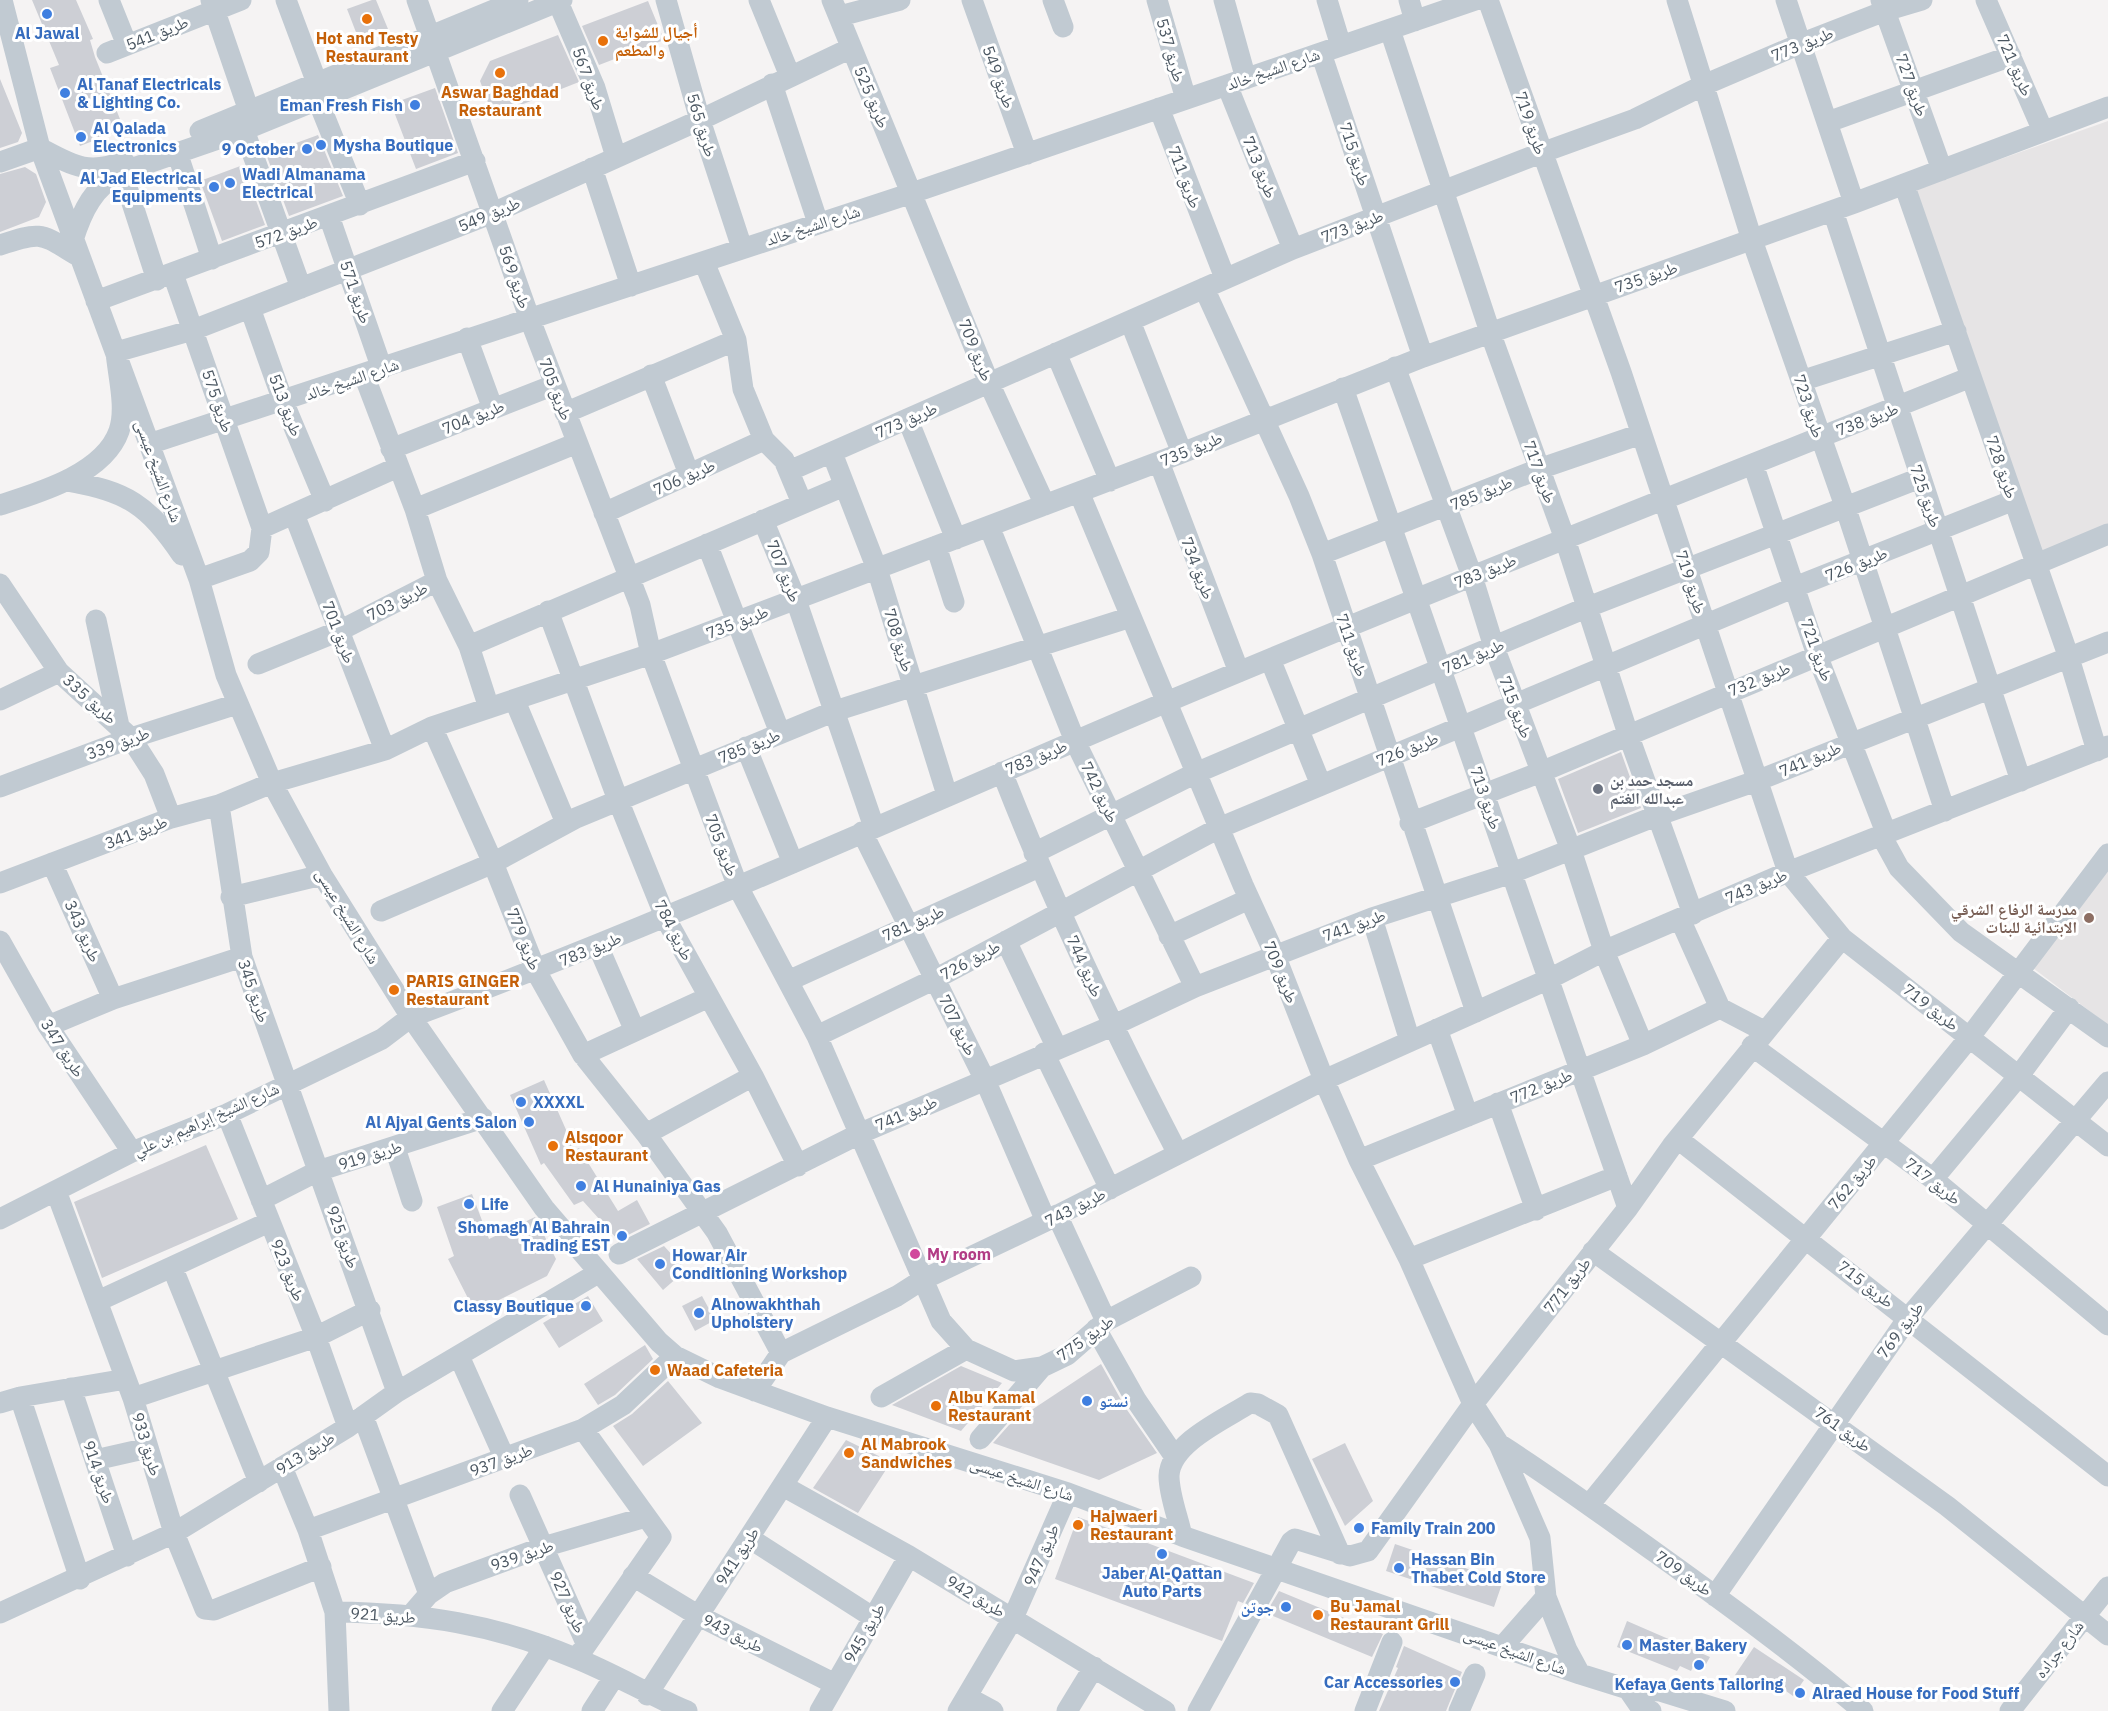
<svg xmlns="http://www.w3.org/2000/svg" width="2108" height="1711" viewBox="0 0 2108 1711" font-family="'IBM Plex Sans','Noto Naskh Arabic',sans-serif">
  <rect width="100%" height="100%" fill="#f5f3f3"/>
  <path fill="#e6e4e5" d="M2108 121V531L2034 560 1916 189Z
    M2108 867V1025L2033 968Z"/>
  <path fill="#cdcfd5" d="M32 0H76L93 39 90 40 95 57 124 129 80 146 50 68 59 65Z
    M372 0H376L388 29 359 40 347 9Z
    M648 1 664 40 599 65 582 26Z
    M558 35 579 82 493 116 480 81 490 61Z
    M0 79 22 133 18 142 0 148Z
    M435 88 458 153 416 169 391 104Z
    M318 135 343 196 289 216 266 154Z
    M243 165 265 225 222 241 200 181Z
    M25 167 36 174 46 202 39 217 0 232V174Z
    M1621 752 1641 808 1578 833 1558 779Z
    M544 1080 575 1150 579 1148 618 1211 637 1200 650 1224 618 1240 583 1201 574 1205 544 1163 541 1165 510 1095Z
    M206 1145 238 1219 102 1278 74 1202Z
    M472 1194 489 1239 535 1217 556 1259 547 1276 475 1312 448 1259 454 1256 437 1207Z
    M664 1246 686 1270 663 1290 637 1259Z
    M588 1296 603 1321 559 1348 543 1323Z
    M702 1296 715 1320 695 1331 682 1306Z
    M645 1345 653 1359 615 1395 598 1405 584 1384Z
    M1101 1364 1125 1407 1157 1453 1099 1480 993 1443 1009 1425Z
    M961 1366 1002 1383 961 1431 892 1405Z
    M668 1381 702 1423 643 1466 613 1426 632 1414Z
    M846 1440 891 1462 858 1513 813 1488Z
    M1345 1443 1373 1501 1345 1526 1312 1459Z
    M1078 1517 1254 1583 1243 1603 1238 1601 1222 1641 1055 1579Z
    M1395 1544 1503 1581 1494 1607 1386 1571Z
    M1279 1591 1383 1634 1372 1657 1266 1613Z
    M1627 1621 1710 1657 1702 1671 1693 1667 1691 1671 1680 1666 1677 1671 1617 1647Z
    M1404 1646 1462 1672 1446 1711H1379L1398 1668 1396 1667Z
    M1754 1647 1804 1680 1793 1696 1786 1691 1784 1694 1768 1687 1766 1690 1759 1686 1757 1689 1735 1675Z"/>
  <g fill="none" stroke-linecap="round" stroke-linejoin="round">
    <path stroke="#c1cad2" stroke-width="21" d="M2 0 40 148 199 579 226 675 272 783 322 875 411 1017 544 1208 659 1342 675 1356 720 1378 827 1417 1068 1493 1182 1536 1580 1674 1628 1689 1660 1691 1725 1711
      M109 0 127 45
      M211 0 249 111
      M286 0 317 83
      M417 0 529 317 640 605 651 654 738 887 817 1036 941 1321 966 1349
      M666 0 700 120 742 248
      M759 0 790 76
      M832 0 989 383 1045 505
      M972 0 1027 154
      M1053 0 1063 27
      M1157 0 1186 99
      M1224 0 1246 79
      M1327 0 1341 46
      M1409 0 1415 21
      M1488 0 1621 372 1788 872 1842 938 2108 1146
      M1677 0 1752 240 1845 506 1945 811
      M1786 0 1854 203
      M1881 0 1942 170
      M1986 0 2043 131
      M558 2 595 88 616 157
      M840 16 900 0
      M1390 30 1490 332 1565 539 1628 734 1693 914
      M107 53 241 0
      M1321 53 1423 357
      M772 84 818 223
      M1227 85 1293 249
      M317 98 360 205
      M1159 108 1225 278
      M1828 122 2011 56
      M244 130 301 288
      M200 131 518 0
      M40 148C72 165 88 176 124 161
      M177 152 212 259
      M0 162 40 148
      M592 168 631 286
      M122 172 157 280
      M1904 184 2069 658 2097 751
      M1833 211 2021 781
      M329 216 382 369
      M73 240C82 211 94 186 122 172L244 130 562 0
      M0 245C44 230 41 234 80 257
      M704 262 736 340 743 389 764 440 784 460 802 503
      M173 274 262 528
      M1204 288 1299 496 1322 554 1476 1012
      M96 301 475 161
      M250 308 283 401 325 501
      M1130 321 1182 453
      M467 338 493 409
      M1056 353 1110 481
      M1395 367 1472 576 1494 647 1571 850 1604 951 1643 1045
      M364 375 415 509 437 581 469 646 489 708
      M651 375 689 474
      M1801 381 1956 331
      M1343 388 1628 1208
      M565 413 736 340
      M908 420 956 539
      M149 444 912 193 1475 0
      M391 449 554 385
      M832 453 877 569 947 795
      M1159 462 1239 672
      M1753 464 1817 655 1887 835
      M789 471 1293 249 1541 153 1635 119 1704 85 1800 44 1885 11 1922 0
      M67 481C128 492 147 504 182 555
      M1079 492 1243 885 1275 955 1324 1080 1359 1160 1409 1259 1473 1404 1499 1444 1540 1538 1546 1597 1567 1650 1580 1674
      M0 505C38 493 104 474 119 431 127 408 118 376 116 352L193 330 493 213 700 120 851 48
      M415 509 577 443
      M604 513 764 440
      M294 514 385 750
      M763 520 796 600 874 827
      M989 526 1075 741 1195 987
      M707 544 780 733
      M936 546 954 602
      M1322 554 1539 469 1641 434
      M199 579 250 561 259 552 262 528 398 467
      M0 584 59 672 131 738 154 774 171 818
      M548 611 618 800 666 919 753 1076 798 1166
      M96 620 119 726
      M469 646 844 486
      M1270 659 1321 785
      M258 664 339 631 437 581
      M0 700 59 672
      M515 701 566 823
      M432 727 493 863 536 971 569 1030 583 1055 646 1134 717 1233 781 1353
      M746 747 793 863
      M1002 772C1053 903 1113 1029 1178 1154
      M0 787 131 738 237 704
      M219 805 242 957 397 1392
      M1410 823 1541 772 2108 534
      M862 832 985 1080 1046 1221
      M1882 837 1899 868 1961 932 2108 1037
      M1034 853 1196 773 1371 698 1588 607 1920 478
      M52 863 113 999
      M0 883 171 818 219 805 272 783 385 750 432 727 651 654 1182 453 1423 357 1854 203 2108 107
      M231 897 322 875
      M381 911 493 863 576 818 835 711 1131 617
      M1372 918 1410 1041
      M1680 919 1720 1008 1764 1031
      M1169 936 1249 899
      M0 941 48 1026 132 1152
      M1006 941 1057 1048
      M598 946 635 1031
      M788 981 1039 867
      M48 1026 113 999 242 957
      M1437 1029 1468 1116
      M817 1036 935 979 1219 828 1795 587 2014 500
      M1752 1046 1933 1179 2108 1325
      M1044 1053 1110 1189
      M583 1055 709 997
      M1498 1103 1536 1210
      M227 1114 316 1337 348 1427
      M646 1134 753 1076
      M1678 1139 2108 1476
      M395 1148 412 1201
      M1359 1160 1643 1045 1720 1008
      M1933 1179 2018 1077 2069 1008
      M56 1191 133 1398
      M261 1200 318 1171 483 1118
      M1057 1215 1106 1321
      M0 1219 132 1152 227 1114 382 1039 411 1017C665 923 912 810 1162 704 1430 591 1701 485 1971 377
      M1593 1251 1947 1506 2108 1635
      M619 1254 861 1133 1112 1026 1195 987 1372 918 1512 873 1656 816 1759 780 2108 642
      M1409 1259 1617 1176
      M173 1269 259 1482
      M98 1301 269 1222
      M1096 1329 1136 1400 1175 1457
      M459 1356 505 1459
      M71 1388 127 1556
      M755 1391 781 1353 897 1296 922 1280 1046 1221 1324 1080 1549 979 1604 951 1788 872 2108 746
      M20 1397 80 1579
      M881 1397 966 1349 1014 1371 1042 1367 1067 1355 1106 1321 1191 1277
      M0 1403 20 1397 126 1379
      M363 1416 429 1594
      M980 1439 1042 1367
      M1499 1444C1553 1478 1604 1516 1656 1553 1727 1604 1797 1655 1863 1711
      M95 1460 148 1448
      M282 1467 308 1530 335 1612C422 1613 494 1624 575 1658 613 1673 649 1695 687 1711
      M783 1486 909 1556 1165 1711
      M520 1495 586 1643
      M1589 1505 1969 1038 2108 854
      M308 1530 583 1429 623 1405 675 1356
      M1182 1536C1178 1517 1169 1495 1169 1476 1170 1443 1225 1419 1250 1403L1258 1404 1278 1415 1340 1554
      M749 1538 874 1618
      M321 1567 214 1610 205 1609 174 1533 133 1398 316 1337 370 1310
      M633 1576 699 1616 835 1684
      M1715 1596 1908 1318 2108 1082
      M335 1612 339 1711
      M0 1613 174 1533 348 1427 397 1392 598 1273
      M410 1616 429 1594 445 1583 543 1547 646 1517
      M1503 1646 1546 1597
      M577 1658 661 1537 583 1429
      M1628 1689 1641 1708 1651 1711
      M647 1695 827 1417
      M967 1697 993 1711
      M502 1711 545 1646
      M592 1711 614 1677
      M820 1711 909 1556
      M958 1711 1013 1618 1068 1493
      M1067 1711 1094 1667
      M1198 1711 1291 1542 1295 1539 1350 1556 1368 1551 1473 1404 1628 1208 1672 1146 1842 938
      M1365 1711 1392 1642
      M1459 1711 1475 1674
      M2010 1711 2108 1587"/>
  </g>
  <g fill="#3f7fe0" stroke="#fff" stroke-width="2">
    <circle cx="47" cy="14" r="6"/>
    <circle cx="65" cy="93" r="6"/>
    <circle cx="415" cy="105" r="6"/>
    <circle cx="81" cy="137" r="6"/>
    <circle cx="321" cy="145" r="6"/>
    <circle cx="307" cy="149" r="6"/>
    <circle cx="230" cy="183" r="6"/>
    <circle cx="214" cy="187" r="6"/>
    <circle cx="521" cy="1102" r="6"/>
    <circle cx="529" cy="1122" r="6"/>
    <circle cx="581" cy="1186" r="6"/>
    <circle cx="469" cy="1204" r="6"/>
    <circle cx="622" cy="1236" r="6"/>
    <circle cx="660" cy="1264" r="6"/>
    <circle cx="586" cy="1306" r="6"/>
    <circle cx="699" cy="1313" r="6"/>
    <circle cx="1087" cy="1401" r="6"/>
    <circle cx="1359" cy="1528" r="6"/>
    <circle cx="1162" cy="1554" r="6"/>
    <circle cx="1399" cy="1568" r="6"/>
    <circle cx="1286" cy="1607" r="6"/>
    <circle cx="1627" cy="1645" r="6"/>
    <circle cx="1699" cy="1665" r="6"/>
    <circle cx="1455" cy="1682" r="6"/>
    <circle cx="1800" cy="1693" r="6"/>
  </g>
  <g fill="#e8710a" stroke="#fff" stroke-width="2">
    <circle cx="367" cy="19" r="6"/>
    <circle cx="603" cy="41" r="6"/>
    <circle cx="500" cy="73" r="6"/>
    <circle cx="394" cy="990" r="6"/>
    <circle cx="553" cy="1146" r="6"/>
    <circle cx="655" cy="1370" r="6"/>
    <circle cx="936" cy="1406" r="6"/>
    <circle cx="849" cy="1453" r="6"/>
    <circle cx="1078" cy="1525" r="6"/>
    <circle cx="1318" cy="1615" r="6"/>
  </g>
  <circle fill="#6b7280" stroke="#fff" stroke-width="2" cx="1598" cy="789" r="6"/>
  <circle fill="#8d6e63" stroke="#fff" stroke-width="2" cx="2089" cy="918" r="6"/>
  <circle fill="#d1479c" stroke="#fff" stroke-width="2" cx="915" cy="1254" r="6"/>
  <g text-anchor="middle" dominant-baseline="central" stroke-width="6" stroke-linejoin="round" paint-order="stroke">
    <g font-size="16" font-weight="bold" fill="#c56008" stroke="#fff" text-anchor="start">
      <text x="615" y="32">أجيال للشواية<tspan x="615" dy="18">والمطعم</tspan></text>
      <text x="367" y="38" text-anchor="middle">Hot and Testy<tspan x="367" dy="18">Restaurant</tspan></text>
      <text x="500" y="92" text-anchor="middle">Aswar Baghdad<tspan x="500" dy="18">Restaurant</tspan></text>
      <text x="406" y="981">PARIS GINGER<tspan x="406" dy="18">Restaurant</tspan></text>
      <text x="565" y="1137">Alsqoor<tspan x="565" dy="18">Restaurant</tspan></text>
      <text x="667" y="1370">Waad Cafeteria</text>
      <text x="948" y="1397">Albu Kamal<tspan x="948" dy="18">Restaurant</tspan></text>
      <text x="861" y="1444">Al Mabrook<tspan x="861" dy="18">Sandwiches</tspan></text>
      <text x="1090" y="1516">Hajwaeri<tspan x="1090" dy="18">Restaurant</tspan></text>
      <text x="1330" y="1606">Bu Jamal<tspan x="1330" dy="18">Restaurant Grill</tspan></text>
    </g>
    <g font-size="16" font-weight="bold" fill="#366cbe" stroke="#fff" text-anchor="start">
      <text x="47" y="33" text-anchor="middle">Al Jawal</text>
      <text x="77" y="84">Al Tanaf Electricals<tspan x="77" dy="18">&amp; Lighting Co.</tspan></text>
      <text x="403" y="105" text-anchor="end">Eman Fresh Fish</text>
      <text x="93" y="128">Al Qalada<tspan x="93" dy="18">Electronics</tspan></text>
      <text x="333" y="145">Mysha Boutique</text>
      <text x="295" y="149" text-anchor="end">9 October</text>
      <text x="242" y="174">Wadi Almanama<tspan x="242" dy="18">Electrical</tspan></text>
      <text x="202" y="178" text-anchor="end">Al Jad Electrical<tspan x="202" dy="18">Equipments</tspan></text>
      <text x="533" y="1102">XXXXL</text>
      <text x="517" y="1122" text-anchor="end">Al Ajyal Gents Salon</text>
      <text x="593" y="1186">Al Hunainiya Gas</text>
      <text x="481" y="1204">Life</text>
      <text x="610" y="1227" text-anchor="end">Shomagh Al Bahrain<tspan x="610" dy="18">Trading EST</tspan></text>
      <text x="672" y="1255">Howar Air<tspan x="672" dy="18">Conditioning Workshop</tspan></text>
      <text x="711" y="1304">Alnowakhthah<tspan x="711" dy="18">Upholstery</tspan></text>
      <text x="574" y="1306" text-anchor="end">Classy Boutique</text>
      <text x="1099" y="1401">نستو</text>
      <text x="1371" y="1528">Family Train 200</text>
      <text x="1411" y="1559">Hassan Bin<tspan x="1411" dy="18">Thabet Cold Store</tspan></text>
      <text x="1162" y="1573" text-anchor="middle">Jaber Al-Qattan<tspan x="1162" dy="18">Auto Parts</tspan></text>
      <text x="1274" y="1607" text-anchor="end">جوتن</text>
      <text x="1639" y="1645">Master Bakery</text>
      <text x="1443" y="1682" text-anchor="end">Car Accessories</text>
      <text x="1699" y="1684" text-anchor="middle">Kefaya Gents Tailoring</text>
      <text x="1812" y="1693">Alraed House for Food Stuff</text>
    </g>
    <g font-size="16" fill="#4a5661" stroke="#fff">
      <text transform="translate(157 33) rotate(-22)">طريق 541</text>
      <text transform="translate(1802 44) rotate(-22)">طريق 773</text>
      <text transform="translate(1171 50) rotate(74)">طريق 537</text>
      <text transform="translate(2015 65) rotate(66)">طريق 721</text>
      <text transform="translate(1273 69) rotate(-19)">شارع الشيخ خالد</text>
      <text transform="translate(999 77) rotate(70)">طريق 549</text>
      <text transform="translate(589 79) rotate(70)">طريق 567</text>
      <text transform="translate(1912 85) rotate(70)">طريق 727</text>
      <text transform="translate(872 97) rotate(67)">طريق 525</text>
      <text transform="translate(1531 123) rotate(71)">طريق 719</text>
      <text transform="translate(702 125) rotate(73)">طريق 565</text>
      <text transform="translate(1355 154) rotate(72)">طريق 715</text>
      <text transform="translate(1260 167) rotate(68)">طريق 713</text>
      <text transform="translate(1185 177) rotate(69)">طريق 711</text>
      <text transform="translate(489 214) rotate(-23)">طريق 549</text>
      <text transform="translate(813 225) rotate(-18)">شارع الشيخ خالد</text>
      <text transform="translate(1352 226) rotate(-21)">طريق 773</text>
      <text transform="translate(286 232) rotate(-20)">طريق 572</text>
      <text transform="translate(515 277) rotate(71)">طريق 569</text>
      <text transform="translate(1646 277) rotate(-19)">طريق 735</text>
      <text transform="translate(356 292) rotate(71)">طريق 571</text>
      <text transform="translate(976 350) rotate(68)">طريق 709</text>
      <text transform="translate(352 379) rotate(-19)">شارع الشيخ خالد</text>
      <text transform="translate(556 389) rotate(69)">طريق 705</text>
      <text transform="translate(218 401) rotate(71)">طريق 575</text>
      <text transform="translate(286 405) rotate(69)">طريق 513</text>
      <text transform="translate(1809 406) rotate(72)">طريق 723</text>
      <text transform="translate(473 417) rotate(-22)">طريق 704</text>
      <text transform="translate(1867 419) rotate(-21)">طريق 738</text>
      <text transform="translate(906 420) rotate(-24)">طريق 773</text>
      <text transform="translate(1191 449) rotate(-22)">طريق 735</text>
      <text transform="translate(2002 467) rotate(71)">طريق 728</text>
      <text transform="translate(159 471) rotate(70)">شارع الشيخ عيسى</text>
      <text transform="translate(1540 472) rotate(70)">طريق 717</text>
      <text transform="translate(684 477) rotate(-24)">طريق 706</text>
      <text transform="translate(1481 493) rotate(-22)">طريق 785</text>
      <text transform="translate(1926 496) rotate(71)">طريق 725</text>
      <text transform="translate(1856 564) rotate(-22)">طريق 726</text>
      <text transform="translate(1198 568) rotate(69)">طريق 734</text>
      <text transform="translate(784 571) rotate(68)">طريق 707</text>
      <text transform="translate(1485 571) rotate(-22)">طريق 783</text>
      <text transform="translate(1691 582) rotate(72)">طريق 719</text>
      <text transform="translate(397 601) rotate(-27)">طريق 703</text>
      <text transform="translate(737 622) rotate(-21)">طريق 735</text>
      <text transform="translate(339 632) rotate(69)">طريق 701</text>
      <text transform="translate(899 640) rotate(73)">طريق 708</text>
      <text transform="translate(1352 645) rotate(71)">طريق 711</text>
      <text transform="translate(1817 650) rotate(70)">طريق 721</text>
      <text transform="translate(1473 656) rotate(-23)">طريق 781</text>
      <text transform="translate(1759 679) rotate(-22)">طريق 732</text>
      <text transform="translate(90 699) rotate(42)">طريق 335</text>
      <text transform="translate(1516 707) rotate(69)">طريق 715</text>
      <text transform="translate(118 743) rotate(-20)">طريق 339</text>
      <text transform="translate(749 746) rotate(-22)">طريق 785</text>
      <text transform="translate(1407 749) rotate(-22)">طريق 726</text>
      <text transform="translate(1036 757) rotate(-23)">طريق 783</text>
      <text transform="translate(1810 759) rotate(-23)">طريق 741</text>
      <text transform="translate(1100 792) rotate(64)">طريق 742</text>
      <text transform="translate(1486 798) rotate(71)">طريق 713</text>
      <text transform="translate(136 832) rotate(-21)">طريق 341</text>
      <text transform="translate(722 845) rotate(69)">طريق 705</text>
      <text transform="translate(1756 886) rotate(-23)">طريق 743</text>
      <text transform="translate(348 916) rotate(59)">شارع الشيخ عيسى</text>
      <text transform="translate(913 923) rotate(-24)">طريق 781</text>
      <text transform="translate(1354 925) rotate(-20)">طريق 741</text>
      <text transform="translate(674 930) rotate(63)">طريق 784</text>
      <text transform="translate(83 931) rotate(66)">طريق 343</text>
      <text transform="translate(524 939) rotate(68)">طريق 779</text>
      <text transform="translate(590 949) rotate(-22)">طريق 783</text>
      <text transform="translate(970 960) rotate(-28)">طريق 726</text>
      <text transform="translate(1085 966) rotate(66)">طريق 744</text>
      <text transform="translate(1281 972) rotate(68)">طريق 709</text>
      <text transform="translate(254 991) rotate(71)">طريق 345</text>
      <text transform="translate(1931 1007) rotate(38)">طريق 719</text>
      <text transform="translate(958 1025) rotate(64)">طريق 707</text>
      <text transform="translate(63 1048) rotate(57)">طريق 347</text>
      <text transform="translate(1541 1086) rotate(-22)">طريق 772</text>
      <text transform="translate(906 1113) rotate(-23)">طريق 741</text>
      <text transform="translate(206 1119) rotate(-24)">شارع الشيخ إبراهيم بن علي</text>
      <text transform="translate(370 1155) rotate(-17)">طريق 919</text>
      <text transform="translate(1933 1181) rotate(38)">طريق 717</text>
      <text transform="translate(1852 1182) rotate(-50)">طريق 762</text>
      <text transform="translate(1075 1207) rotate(-27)">طريق 743</text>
      <text transform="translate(343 1237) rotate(70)">طريق 925</text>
      <text transform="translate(288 1270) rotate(68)">طريق 923</text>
      <text transform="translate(1866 1284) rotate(38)">طريق 715</text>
      <text transform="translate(1567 1285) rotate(-52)">طريق 771</text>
      <text transform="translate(1900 1330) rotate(-53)">طريق 769</text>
      <text transform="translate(1085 1338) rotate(-36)">طريق 775</text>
      <text transform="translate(1843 1429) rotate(36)">طريق 761</text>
      <text transform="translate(147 1444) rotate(73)">طريق 933</text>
      <text transform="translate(305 1453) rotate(-32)">طريق 913</text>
      <text transform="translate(501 1460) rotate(-20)">طريق 937</text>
      <text transform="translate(99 1472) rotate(71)">طريق 914</text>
      <text transform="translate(1022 1479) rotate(18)">شارع الشيخ عيسى</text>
      <text transform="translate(522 1555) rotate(-19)">طريق 939</text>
      <text transform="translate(1041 1555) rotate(-67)">طريق 947</text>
      <text transform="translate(737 1556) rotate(-57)">طريق 941</text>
      <text transform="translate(1684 1573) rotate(36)">طريق 709</text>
      <text transform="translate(976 1596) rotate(31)">طريق 942</text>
      <text transform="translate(568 1602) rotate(66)">طريق 927</text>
      <text transform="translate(383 1615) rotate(4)">طريق 921</text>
      <text transform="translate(733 1633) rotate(27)">طريق 943</text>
      <text transform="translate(864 1633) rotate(-60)">طريق 945</text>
      <text transform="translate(2059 1649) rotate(-52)">شارع جراده</text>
      <text transform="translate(1515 1651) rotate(20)">شارع الشيخ عيسى</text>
    </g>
    <g font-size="16" font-weight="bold" fill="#5b616d" stroke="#fff" text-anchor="start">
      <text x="1610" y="780">مسجد حمد بن<tspan x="1610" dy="18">عبدالله الغتم</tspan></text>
    </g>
    <g font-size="16" font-weight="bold" fill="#785e54" stroke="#fff" text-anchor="end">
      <text x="2077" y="909">مدرسة الرفاع الشرقي<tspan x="2077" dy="18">الابتدائية للبنات</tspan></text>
    </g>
    <g font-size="16" font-weight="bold" fill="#b23c85" stroke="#fff" text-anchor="start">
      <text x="927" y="1254">My room</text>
    </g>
  </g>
</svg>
